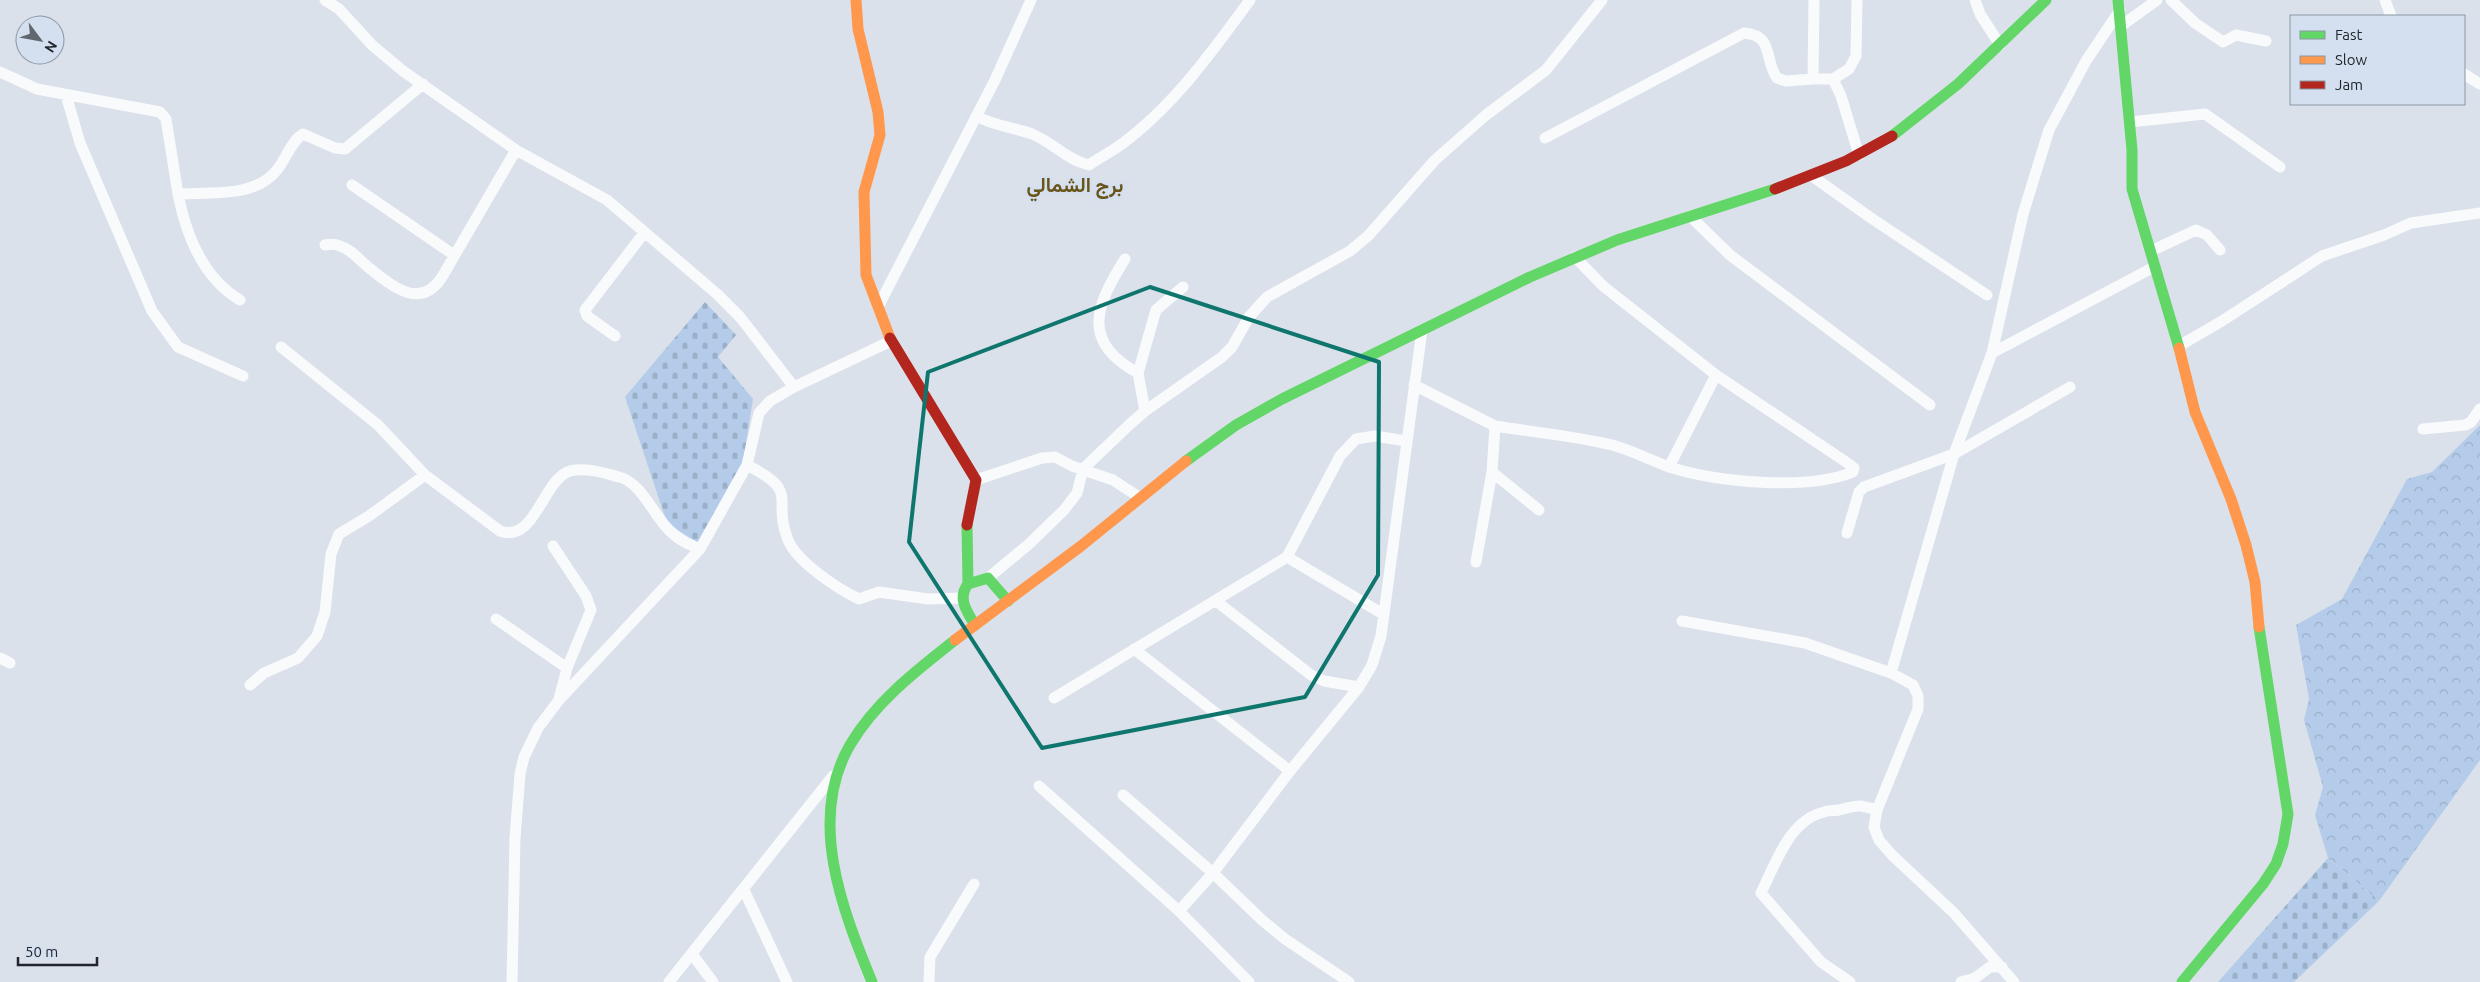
<svg xmlns="http://www.w3.org/2000/svg" width="2480" height="982" viewBox="0 0 2480 982" font-family="Ubuntu,Vazirmatn,sans-serif">
  <defs>
    <pattern id="forest-crowns" width="20" height="18" patternUnits="userSpaceOnUse" patternTransform="scale(1.25)"><rect width="20" height="18" fill="#b4cce9"/><path d="M2 6a3 3 0 1 1 6 0M12 15a3 3 0 1 1 6 0" fill="none" stroke="#9aafc8"/></pattern>
    <pattern id="cemetery-stones" width="16" height="16" patternUnits="userSpaceOnUse" patternTransform="scale(1.25)"><rect width="16" height="16" fill="#b4cce9"/><path d="M2 7V4a2 2 0 0 1 4 0v3zM10 15v-3a2 2 0 0 1 4 0v3z" fill="#9aafc8"/></pattern>
  </defs>
  <rect width="100%" height="100%" fill="#dae1ea"/>
  <path fill="url(#forest-crowns)" d="M2480 425V760L2379 901 2328 858 2315 815 2323 787 2304 720 2309 699 2296 625 2342 599 2407 479 2432 472Z"/>
  <path fill="url(#cemetery-stones)" d="M705 302 736 335 718 357 753 399 743 462 698 543 667 523 625 397Z
    M2328 858 2379 901 2294 982H2218Z"/>
  <g fill="none" stroke-linecap="round" stroke-linejoin="round">
    <path stroke="#f9fafc" stroke-width="11" d="M325 0 339 9 372 45 403 71 516 150 607 200 717 294 740 317 794 387
      M1814 0 1813 79H1833L1841 96 1859 155
      M1975 0 1980 14 2000 45
      M2171 0 2195 23 2223 42 2236 35 2266 41
      M2385 0 2391 16
      M2121 26 2157 0
      M0 72 37 89 160 112 166 119 178 194C210 192 254 198 276 171 286 160 290 142 303 134L335 148 345 149 423 84
      M2464 74 2480 84
      M1833 79 1849 69 1856 56 1857 0
      M66 95 80 143 152 311 178 347 243 376
      M976 116C994 126 1013 127 1032 134 1054 143 1065 159 1089 165 1099 158 1109 153 1119 146 1172 108 1212 52 1250 0
      M2130 122 2205 114 2280 167
      M1545 138 1744 33C1774 35 1764 60 1777 78L1786 81 1813 79
      M1812 176 1871 218 1987 295
      M352 185 454 255
      M178 194C186 235 203 278 240 300
      M1690 216 1730 255 1930 405
      M325 245C330 244 335 244 340 246 351 249 359 260 368 267 392 286 420 311 442 277L516 150
      M2151 251 2196 230 2207 235 2220 250
      M1125 259C1096 305 1080 342 1138 373
      M879 305 995 80 1031 0
      M615 336 587 316 585 310 644 233
      M2179 346 2222 321 2322 256 2384 235 2411 223 2480 213
      M281 347 378 425 425 475 500 531C535 544 543 479 570 471 585 467 605 473 619 477 641 482 653 514 668 529 677 539 688 544 700 549
      M1992 353 2154 267
      M1414 385 1495 426 1492 472 1476 562
      M1145 411 1138 373 1156 310 1183 287
      M1495 426C1534 432 1574 436 1612 445 1631 450 1650 460 1669 467 1717 482 1806 491 1853 472L1854 468 1849 464 1716 375 1603 286 1575 257
      M2423 429 2465 425 2471 422 2480 409
      M747 465C802 493 771 497 788 540 797 562 838 589 859 599L879 592 928 599 962 598
      M1669 467 1716 375
      M1492 472 1539 510
      M976 480 1042 458 1055 457 1072 466 1113 480 1139 497
      M1847 533 1859 492 1864 487 1954 454 2070 387
      M553 546 586 596 591 610 567 668 559 699
      M1287 557 1383 614
      M988 578 1029 544 1064 510 1077 493 1083 469 1129 425 1145 411 1222 357 1232 347 1249 317 1267 297 1350 251 1368 236 1435 160 1486 115 1546 70 1602 0
      M1216 601 1311 675 1324 681 1359 687
      M496 619 567 668
      M1682 621 1805 643 1891 673 1913 685 1918 696V709L1877 810 1874 827 1879 840 1892 855 1954 913 2014 982
      M1134 649 1290 771
      M0 658 10 663
      M1891 673 1954 454 1992 353 2023 214 2049 130 2086 61 2120 10
      M250 685 264 673 298 658 317 636 325 612 331 554 339 534 369 516 425 475
      M1054 698 1287 557 1340 456 1356 439 1375 436 1406 441
      M1039 786 1179 911 1213 873 1290 771 1359 687 1372 665 1381 636 1422 330
      M1123 795 1213 873 1262 920 1285 939 1349 982
      M744 890 787 982
      M1179 911 1249 982
      M692 954 713 982
      M512 982 515 838 520 774 524 757 538 728 559 700 700 549 747 465 759 413 770 401 794 387 891 341
      M669 982 833 776
      M929 982 930 957 974 884
      M1850 982 1821 962 1761 893C1775 865 1789 820 1824 812 1829 810 1834 811 1839 810 1859 805 1857 804 1877 810
      M1961 982 1975 978 1990 967H2002"/>
    <path stroke="#63d668" stroke-width="11" d="M2118 0 2132 150V189L2179 348
      M1892 136 1958 84 2046 0
      M1186 461 1236 425 1282 399 1530 277 1617 240 1775 189
      M967 525 968 584C957 598 967 612 975 625
      M968 584 988 578 1008 601
      M872 982C842 909 807 819 850 745 875 702 917 670 955 640
      M2182 982 2263 884 2276 864 2283 844 2288 814 2259 627"/>
    <path stroke="#ff974d" stroke-width="11" d="M856 0 858 29 878 112 880 135 864 192 866 275 890 338
      M2179 348 2195 412 2231 499 2246 545 2255 582 2259 627
      M955 640 1081 546 1186 461"/>
    <path stroke="#b3261e" stroke-width="11" d="M1775 189 1846 161 1892 136
      M890 338 976 480 967 525"/>
  </g>
  <path fill="none" stroke="#0f766e" stroke-width="4" stroke-linejoin="round" d="M1150 287 1379 362 1378 575 1305 697 1042 748 909 542 928 372Z"/>
  <g text-anchor="middle" dominant-baseline="central" stroke-width="5" stroke-linejoin="round" paint-order="stroke">
    <g font-size="20" font-weight="bold" fill="#695419" stroke="#d4e0f0">
      <text x="1075" y="184">برج الشمالي</text>
    </g>
  </g>
  <rect x="2290" y="15" width="175" height="90" fill="#d4e0f0" stroke="#8c96a2"/>
  <rect x="2300" y="31" width="25" height="8" fill="#63d668" stroke="#8c96a2"/>
  <text x="2335" y="40" font-size="15" fill="#21262c">Fast</text>
  <rect x="2300" y="56" width="25" height="8" fill="#ff974d" stroke="#8c96a2"/>
  <text x="2335" y="65" font-size="15" fill="#21262c">Slow</text>
  <rect x="2300" y="81" width="25" height="8" fill="#b3261e" stroke="#8c96a2"/>
  <text x="2335" y="90" font-size="15" fill="#21262c">Jam</text>
  <g transform="translate(40 40) rotate(122)"><circle r="24" fill="#d4e0f0" stroke="#8c96a2"/>
  <path d="M0-4L9 19L0 12L-9 19Z" fill="#62676e"/>
  <text y="-8" font-size="14" font-weight="bold" text-anchor="middle" fill="#21262c">N</text>
  </g>
  <path d="M18 957v8h79v-8" fill="none" stroke="#21262c" stroke-width="2.5"/>
  <text x="25" y="957" font-size="15" fill="#21262c" stroke="#d4e0f0" stroke-width="4" paint-order="stroke">50 m</text>
</svg>
